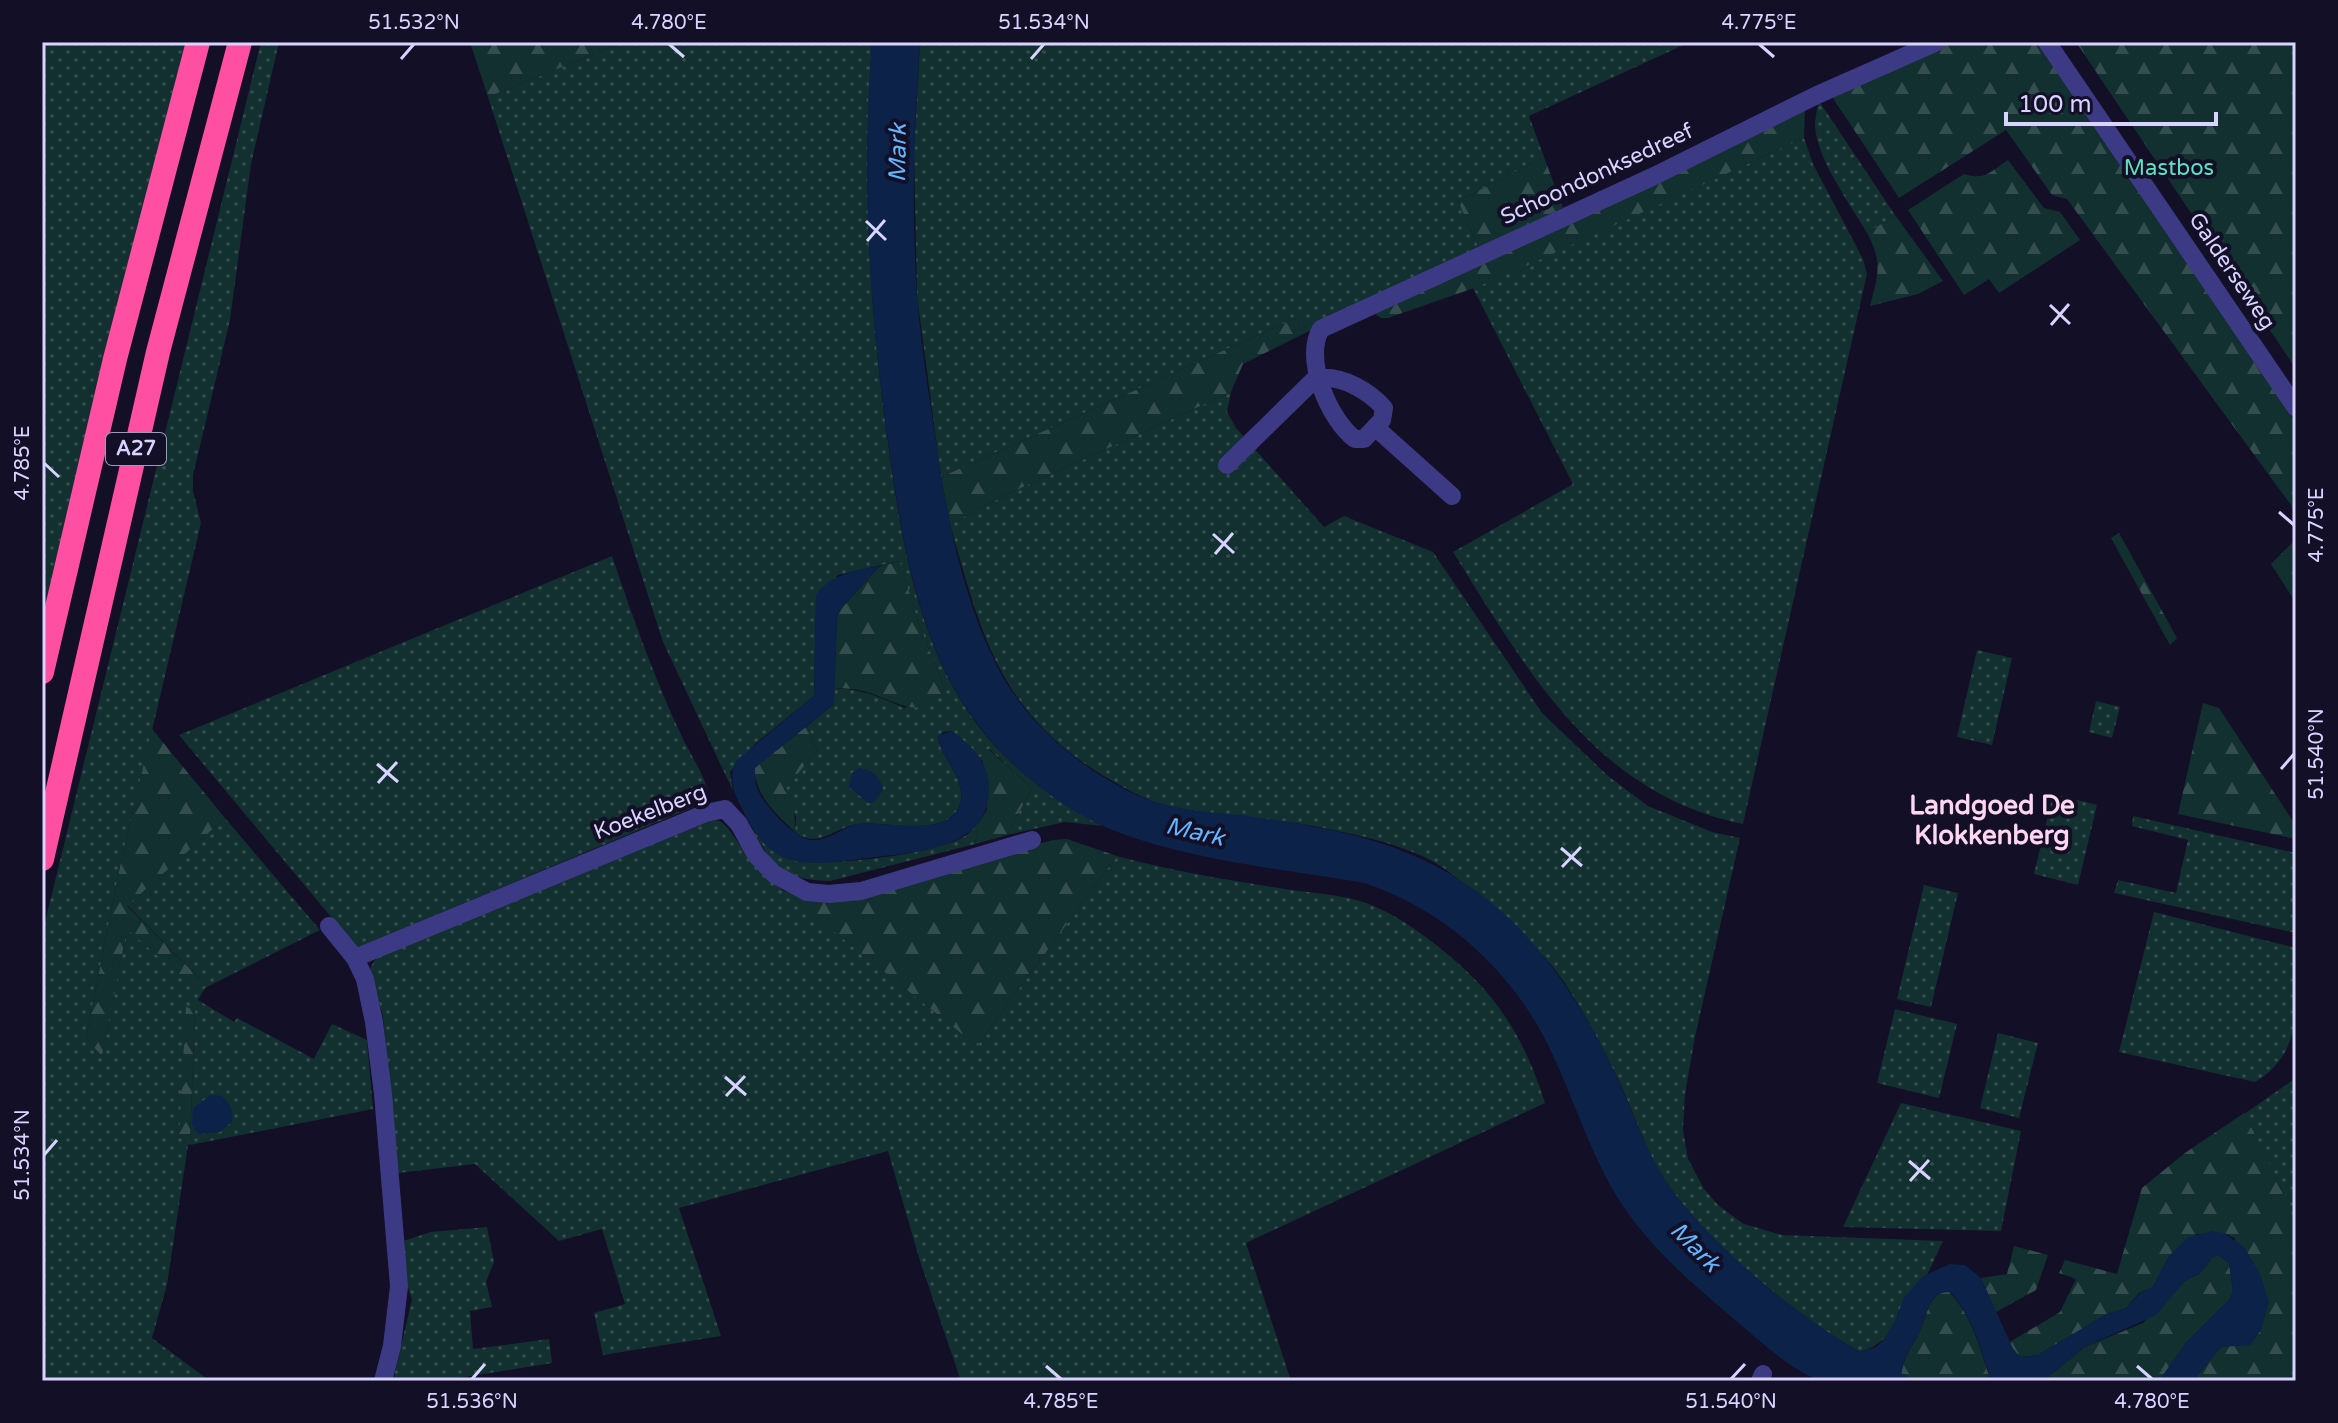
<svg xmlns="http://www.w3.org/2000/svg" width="2338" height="1423" viewBox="0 0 2338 1423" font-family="'Varela Round',sans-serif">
  <defs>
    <pattern id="green-dots" width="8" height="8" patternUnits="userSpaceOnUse" patternTransform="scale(2)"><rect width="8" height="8" fill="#12302f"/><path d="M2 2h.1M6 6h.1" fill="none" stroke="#344d4e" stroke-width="1.8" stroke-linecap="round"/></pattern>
    <pattern id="forest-firs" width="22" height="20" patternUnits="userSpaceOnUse" patternTransform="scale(2)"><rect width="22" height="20" fill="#12302f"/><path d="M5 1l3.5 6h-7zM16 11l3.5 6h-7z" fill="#344d4e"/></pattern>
  </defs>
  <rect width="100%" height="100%" fill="#130f26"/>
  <path fill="url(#green-dots)" d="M42 42H188L42 631Z
    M261 42H279L251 164 230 320 193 475V491L201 523 121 862 86 1038 102 1055 127 928 197 990 202 981 127 905 225 818 320 930 205 988 198 1000 234 1022 237 1018 314 1059 332 1024 367 1040 373 1109 190 1145 195 1010 179 1136 188 1145 167 1285 152 1338 210 1381H42V934Z
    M624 42H872C862 176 869 309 888 442 901 539 917 642 976 723 1008 767 1056 801 1103 826L1065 822 1007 835 1032 788 989 749 980 758 952 731 943 732 938 736C938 754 968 780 960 804 948 840 885 820 858 824 834 827 819 850 795 832L796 817 784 790 817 751 807 726 834 704V688C861 689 881 697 904 708L946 691 919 625 899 561 838 575 816 607 814 696 756 743 730 772 733 791 663 642 488 97Z
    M920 42H1690L1529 116 1544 157 1458 201 1479 248 1309 331 1296 318 941 477 917 296 914 150Z
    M1819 101 1895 215 1867 233C1850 203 1817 160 1815 126 1815 118 1817 109 1819 101Z
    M1804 138 1813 164 1863 259 1867 274 1743 824C1595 794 1527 670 1453 552L1573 484 1473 288Z
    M1231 392 1227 412 1236 428 1324 527 1344 516 1433 552 1542 713 1608 776 1648 806 1712 832 1740 838 1695 1037 1685 1094 1683 1130 1688 1159 1704 1189 1719 1206 1744 1224 1782 1235 1943 1241 1928 1273 1898 1312C1894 1333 1880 1346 1860 1352 1795 1315 1706 1242 1664 1179 1643 1146 1632 1106 1614 1071 1596 1036 1573 989 1546 959 1535 946 1520 935 1507 923 1489 907 1472 890 1453 875 1419 847 1366 837 1324 828 1273 817 1217 817 1168 806 1144 800 1123 787 1102 775 999 711 981 634 950 524L1012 492Z
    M612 556C633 618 655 680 683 739 690 754 712 786 708 801L357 948 179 735Z
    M1977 650 2012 658 1992 745 1957 737Z
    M2096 701 2120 707 2112 738 2089 732Z
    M2053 794 2097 805 2078 885 2034 874Z
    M2133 816 2296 853 2292 912 2296 933 2114 893 2118 880 2176 893 2188 840 2132 826Z
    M713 820 720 821 727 827 759 871 977 1046 1117 856C1172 871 1228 880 1285 889 1310 893 1339 894 1363 902 1387 910 1407 923 1427 938 1491 986 1521 1028 1545 1103L1246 1243 1291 1381H961L920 1261 888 1151 679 1208 721 1336 603 1355 594 1313 625 1304 602 1229 559 1241 475 1164 398 1173 383 1017 370 969 374 961 382 955Z
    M979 822 975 844 830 881C783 880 774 866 751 828 762 840 773 854 789 859 820 869 938 854 965 836 970 833 974 827 979 822Z
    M1924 885 1958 893 1931 1007 1897 999Z
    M2154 912 2296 948C2296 999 2306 1052 2255 1082L2119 1052Z
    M1895 1009 1957 1024 1939 1098 1877 1083Z
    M1998 1033 2038 1043 2019 1118 1980 1108Z
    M2296 1078V1217L2244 1114Z
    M1901 1103 2021 1131 2001 1231 1843 1227Z
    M487 1227 494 1262 486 1282 492 1307 470 1311 473 1349 549 1339 552 1363 441 1381H393L412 1299 405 1279 403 1241 431 1232Z"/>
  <path fill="url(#forest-firs)" d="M470 42H624L488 97Z
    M1951 42H2037L2296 423V603L2271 564 2295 540 2296 524 2291 505 2067 199 2052 195 2006 130 1899 198 1831 95Z
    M2076 42H2296V369Z
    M1805 108 1804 138 1526 266 1477 287 1388 318H1381L1375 314Z
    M1544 157 1563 208 1479 248 1458 201Z
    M2008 160 2044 208 2060 212 2080 240 1999 293 1989 279 1964 295 1908 210 1964 174C1985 181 1991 171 2008 160Z
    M1895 215 1943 281 1918 294 1870 306C1878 275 1883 262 1867 233Z
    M1296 318 1309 331 1243 364 1231 392 1012 492 950 524 941 477Z
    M2119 533 2177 638 2170 645 2111 538Z
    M900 561 919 625 946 691C919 716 909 708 878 696 864 690 850 688 834 688L837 617 840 610 880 566Z
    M2203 703 2219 708 2296 826V839L2178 814Z
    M807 726 817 751 784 790 794 801 795 832C775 813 757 798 754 768Z
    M152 729 225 818 127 906 203 982 197 991 127 929 102 1056 86 1038 121 862Z
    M988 749 1032 788 1007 835 975 844 979 822 987 810 983 762 980 758Z
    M1067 839 1117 856 977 1046 782 890 798 896 830 899 1053 840Z
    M186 1007 195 1010 190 1144 188 1145 179 1136Z
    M2244 1113 2296 1217V1381H2193L2221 1347 2239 1345 2235 1238 2224 1233 2197 1234 2169 1256 2153 1287 2139 1293 2126 1308 2107 1314 2038 1355 2020 1357 2008 1343 2060 1312 2076 1279 2059 1273 2065 1260 2117 1274 2142 1188 2185 1153Z
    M2014 1246 2048 1255 2036 1290 1996 1312 1981 1278 2007 1274Z
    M2218 1255 2229 1263 2233 1291 2230 1299 2186 1343 2159 1381H2043L2085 1347 2143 1323 2185 1281 2200 1273 2213 1257Z
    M1943 1292H1949C1973 1316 1980 1350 1991 1381H1915L1901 1374C1906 1353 1911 1349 1920 1331 1928 1316 1926 1300 1943 1292Z"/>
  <path fill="#0c2248" d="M872 42H920C914 126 911 210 917 295 921 346 929 396 937 447 947 518 963 598 996 664 1025 725 1099 787 1165 805 1193 812 1225 813 1254 817 1348 829 1431 848 1502 912 1553 958 1591 1020 1619 1082 1634 1114 1646 1151 1665 1180 1707 1243 1795 1315 1860 1352L1876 1347 1883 1341 1896 1319 1904 1298 1923 1276 1950 1264 1965 1265 1981 1278 2014 1351 2021 1357 2038 1355 2107 1314 2126 1308 2140 1293 2153 1287 2169 1256 2187 1238 2212 1231 2224 1233 2244 1247 2260 1274 2269 1302 2261 1330 2250 1345 2221 1347 2193 1381H2159L2186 1343 2230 1299 2233 1291 2229 1263 2218 1255 2213 1257 2200 1273 2185 1281 2156 1315 2085 1347 2043 1381H1991C1981 1350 1973 1316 1950 1292 1926 1292 1928 1316 1920 1331 1911 1349 1906 1353 1901 1373L1915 1381C1896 1381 1832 1385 1818 1380 1788 1368 1760 1341 1735 1320 1694 1285 1650 1248 1621 1203 1589 1153 1573 1095 1547 1043 1510 969 1442 908 1364 883 1278 868 1152 857 1078 813 1032 786 989 746 961 700 914 622 900 529 888 440 869 308 861 175 872 42Z
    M880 566 840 610 837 617 834 704 755 768C755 776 755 786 759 792 766 807 796 840 813 840 830 841 843 826 859 824 884 821 943 837 958 809 972 783 938 755 938 735L952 731C973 747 990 763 989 791 987 851 913 852 868 858 842 861 813 867 788 859 766 852 753 831 743 811 734 793 727 779 737 760L814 696 816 595C832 573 855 571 880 566Z
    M859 768C873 770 880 776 883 790L874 802 868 803 849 787 852 773Z
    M211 1095 222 1096C230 1104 234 1110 232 1122L220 1132 198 1134 192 1125 193 1108Z"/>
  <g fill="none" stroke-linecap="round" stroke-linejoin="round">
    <path stroke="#3d3a85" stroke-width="18" d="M2047 42 2296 408
      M1320 378C1343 376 1369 391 1384 408L1382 420 1364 439H1355C1329 420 1303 358 1321 329L1652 177 1817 95 1937 42
      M1375 427 1452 496
      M1227 465 1319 375
      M329 926 355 958 365 979 374 1022 383 1094 399 1286 392 1346 383 1381
      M355 958 706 813 725 809 739 824 756 855 774 874 807 892 829 894 861 891 1032 840
      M1760 1381 1763 1374"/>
    <path stroke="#ff4fa3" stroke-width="24" d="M42 672 115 359 198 42
      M42 859 158 352 240 42"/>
  </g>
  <path fill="none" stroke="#d9d4ff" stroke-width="3" d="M669 44 684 57M1759 44 1774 57M401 59 414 44M1031 59 1044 44M866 221 886 240M867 241 885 220M2050 305 2070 324M2051 325 2069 304M44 463 59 477M2279 512 2294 525M1213 534 1234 553M1215 554 1233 533M377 764 398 782M2281 769 2294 754M378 783 397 762M1561 848 1582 866M1562 867 1581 847M725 1077 746 1095M726 1096 745 1076M44 1155 57 1140M1909 1161 1930 1179M1910 1181 1929 1160M1046 1366 1061 1379M2137 1366 2152 1379M472 1379 485 1364M1731 1379 1745 1364"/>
  <g text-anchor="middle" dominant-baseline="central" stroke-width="8" stroke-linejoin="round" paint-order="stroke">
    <rect fill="#130f26" stroke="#9e99be" stroke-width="2" x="106" y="433" width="60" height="32" rx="6"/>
    <g font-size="20" font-weight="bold" fill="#d9d4ff">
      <text x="136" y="449">A27</text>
    </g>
    <g font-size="22" fill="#5fe0c0" stroke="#130f26">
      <text x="2169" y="168">Mastbos</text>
    </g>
    <g font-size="22" fill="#d9d4ff" stroke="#130f26">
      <text transform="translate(1597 174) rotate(-25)">Schoondonksedreef</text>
      <text transform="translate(2232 271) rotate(56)">Galderseweg</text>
      <text transform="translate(650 812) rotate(-21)">Koekelberg</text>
    </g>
    <g font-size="24" font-style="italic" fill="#62b6ff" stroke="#130f26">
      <text transform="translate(898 153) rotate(-89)">Mark</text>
      <text transform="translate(1195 832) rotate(13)">Mark</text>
      <text transform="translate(1695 1247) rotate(45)">Mark</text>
    </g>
    <g font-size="26" font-weight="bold" fill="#ffd6f0" stroke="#130f26">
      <text x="1992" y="805">Landgoed De<tspan x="1992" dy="30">Klokkenberg</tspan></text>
    </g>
  </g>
  <rect width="2338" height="1423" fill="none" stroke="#130f26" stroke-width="88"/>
  <path d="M2006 112v12h210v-12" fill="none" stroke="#d9d4ff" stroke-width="4"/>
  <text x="2018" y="112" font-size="24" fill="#d9d4ff" stroke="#130f26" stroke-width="6" paint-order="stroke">100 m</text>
  <rect x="44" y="44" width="2250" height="1335" fill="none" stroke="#d9d4ff" stroke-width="3"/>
  <g font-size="20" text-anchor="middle" fill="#d9d4ff">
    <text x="414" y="29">51.532°N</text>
    <text x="669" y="29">4.780°E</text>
    <text x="1044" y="29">51.534°N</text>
    <text x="1759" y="29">4.775°E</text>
    <text transform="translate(22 463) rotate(-90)" y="7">4.785°E</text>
    <text transform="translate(2316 525) rotate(-90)" y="7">4.775°E</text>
    <text transform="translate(2316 754) rotate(-90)" y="7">51.540°N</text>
    <text transform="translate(22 1155) rotate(-90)" y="7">51.534°N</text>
    <text x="472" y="1408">51.536°N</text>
    <text x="1061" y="1408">4.785°E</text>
    <text x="1731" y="1408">51.540°N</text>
    <text x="2152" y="1408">4.780°E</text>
  </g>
</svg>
